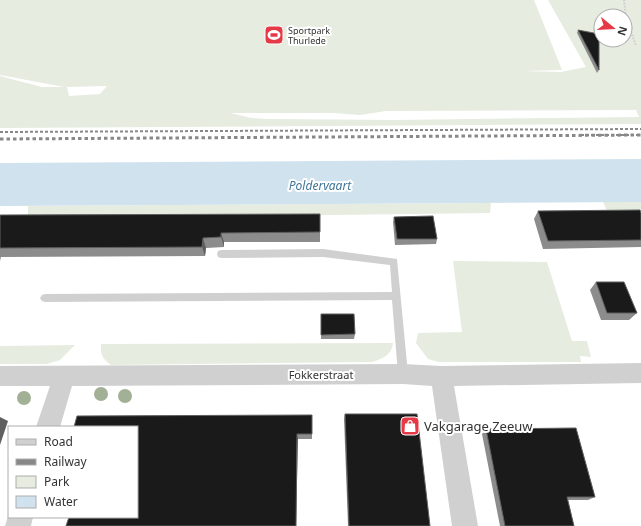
<svg xmlns="http://www.w3.org/2000/svg" width="641" height="526" viewBox="0 0 641 526" font-family="'Noto Sans',sans-serif">
  <rect width="100%" height="100%" fill="#fff"/>
  <path fill="#e6ecdf" fill-rule="evenodd" d="M0 0H534L562 70 523 71 561 72 586 67 548 0H641V124L0 128V76L42 87H64L0 75ZM601 16H625V40H601ZM107 86 100 94 69 96 67 87ZM636 110 639 117 396 120 268 119 251 118 231 113H334L360 115 386 111Z
    M603 202H641V233L618 235Z
    M491 203 490 213 28 219V206Z
    M453 261 547 262 572 341H587L591 357 580 356 581 362H439L428 359 416 343 418 333 462 332Z
    M393 343C392 355 383 358 373 362L111 365C103 359 100 355 101 344Z
    M75 345 60 360 47 364H0V346Z"/>
  <path fill="#cfe2ee" d="M641 159V202L0 206V163Z"/>
  <g fill="none" stroke-linecap="round" stroke-linejoin="round">
    <path stroke="#cdcdcd" stroke-width="2" stroke-dasharray="1.5 1.5" stroke-linecap="butt" d="M624 0 626 17 636 46"/>
    <path fill="#d0d0d0" fill-rule="evenodd" d="M323 249 397 259 408 374 407 377 403 379 399 377 398 374 392 300 45 302 42 301 40 298 42 295 45 294 392 292 390 265 323 257 221 258 218 257 217 254 218 251 221 250Z"/>
    <path fill="#d0d0d0" fill-rule="evenodd" d="M641 363V383L454 386 478 526H452L432 386 403 384 72 386 60 427H36L50 386H0V366L403 364 441 366Z
      M9 513V517H33L31 526H5Z"/>
    <path stroke="#888" stroke-width="2" stroke-dasharray="3 2" stroke-linecap="butt" d="M0 132 641 129
      M581 135H641"/>
    <path stroke="#888" stroke-width="3" stroke-dasharray="3.5 3" stroke-linecap="butt" d="M0 139 641 135"/>
  </g>
  <g fill="#a2b095">
    <circle cx="101" cy="394" r="7"/>
    <circle cx="125" cy="396" r="7"/>
    <circle cx="24" cy="398" r="7"/>
  </g>
  <path fill="#8c8c8c" d="M578 30 599 70 597 73 577 33Z
    M538 211 641 213V247L543 249 534 219Z
    M320 214V242H224V247L206 248 205 256 1 257 0 261V215Z
    M394 217 437 239 436 244 395 245 393 222Z
    M596 282 637 313 629 320H601L590 290Z
    M321 314 355 334 354 339H321Z
    M345 414 430 526H348L344 419Z
    M312 415V439H298L66 526Z
    M486 429 595 497 588 500H568L574 526H500L482 434Z"/>
  <path fill="#5f5f5f" d="M221 233 224 242V247L221 237Z
    M203 238 206 248 205 256 202 247Z
    M0 417 8 421 0 445Z
    M297 434 298 439 296 526Z"/>
  <path fill="#1a1a1a" stroke="#5f5f5f" d="M578 30 599 34V70Z
    M640 210 641 213V240L548 241 538 211Z
    M320 214V232L221 233V237L203 238 202 247 0 248V215Z
    M433 216 437 239H397L394 217Z
    M596 282H624L637 313H607Z
    M321 314H354L355 334 321 335Z
    M345 414H417L430 526H349Z
    M312 415V434H297L296 526H66L69 517H137V427H74L77 416Z
    M576 428 595 497H567L574 526H505L486 429Z"/>
  <defs>
    <g id="stadium-square" transform="scale(1)"><rect x="-9" y="-9" width="18" height="18" rx="4" fill="#e63946" stroke="#fff"/><path d="M0-5a6.5 5 0 1 0 0 10a6.5 5 0 1 0 0-10ZM-3.5-1.8h7v3.6h-7Z" fill="#fff"/></g>
    <g id="shop-square" transform="scale(1)"><rect x="-9" y="-9" width="18" height="18" rx="4" fill="#e63946" stroke="#fff"/><path d="M-5-2.5h2.3a2.7 3.5 0 0 1 5.4 0H5L5.5 6h-11ZM-1.5-2.5h3a1.5 2.3 0 0 0-3 0Z" fill="#fff"/></g>
  </defs>
  <g fill-rule="evenodd">
    <use href="#stadium-square" x="274" y="35"/>
    <use href="#shop-square" x="410" y="426"/>
  </g>
  <g text-anchor="middle" dominant-baseline="central" stroke-width="4" stroke-linejoin="round" paint-order="stroke">
    <g font-size="9" fill="#333" stroke="#fff" text-anchor="start">
      <text x="288" y="30">Sportpark<tspan x="288" dy="10">Thurlede</tspan></text>
    </g>
    <g font-size="11" fill="#333" stroke="#fff">
      <text x="321" y="374">Fokkerstraat</text>
    </g>
    <g font-size="12" font-style="italic" fill="#3f7597" stroke="#fff">
      <text x="320" y="185">Poldervaart</text>
    </g>
    <g font-size="13" fill="#333" stroke="#fff" text-anchor="start">
      <text x="424" y="426">Vakgarage Zeeuw</text>
    </g>
  </g>
  <rect x="8" y="426" width="130" height="92" fill="#ffffff" stroke="#adadad"/>
  <rect x="16" y="439" width="20" height="6" fill="#d0d0d0" stroke="#adadad"/>
  <text x="44" y="446" font-size="12" fill="#333333">Road</text>
  <rect x="16" y="459" width="20" height="6" fill="#888888" stroke="#adadad"/>
  <text x="44" y="466" font-size="12" fill="#333333">Railway</text>
  <rect x="16" y="476" width="20" height="12" fill="#e6ecdf" stroke="#adadad"/>
  <text x="44" y="486" font-size="12" fill="#333333">Park</text>
  <rect x="16" y="496" width="20" height="12" fill="#cfe2ee" stroke="#adadad"/>
  <text x="44" y="506" font-size="12" fill="#333333">Water</text>
  <g transform="translate(613 28) rotate(108)"><circle r="19" fill="#ffffff" stroke="#adadad"/>
  <path d="M0-3L7 15L0 10L-7 15Z" fill="#e63946"/>
  <text y="-6" font-size="11" font-weight="bold" text-anchor="middle" fill="#333333">N</text>
  </g>
</svg>
